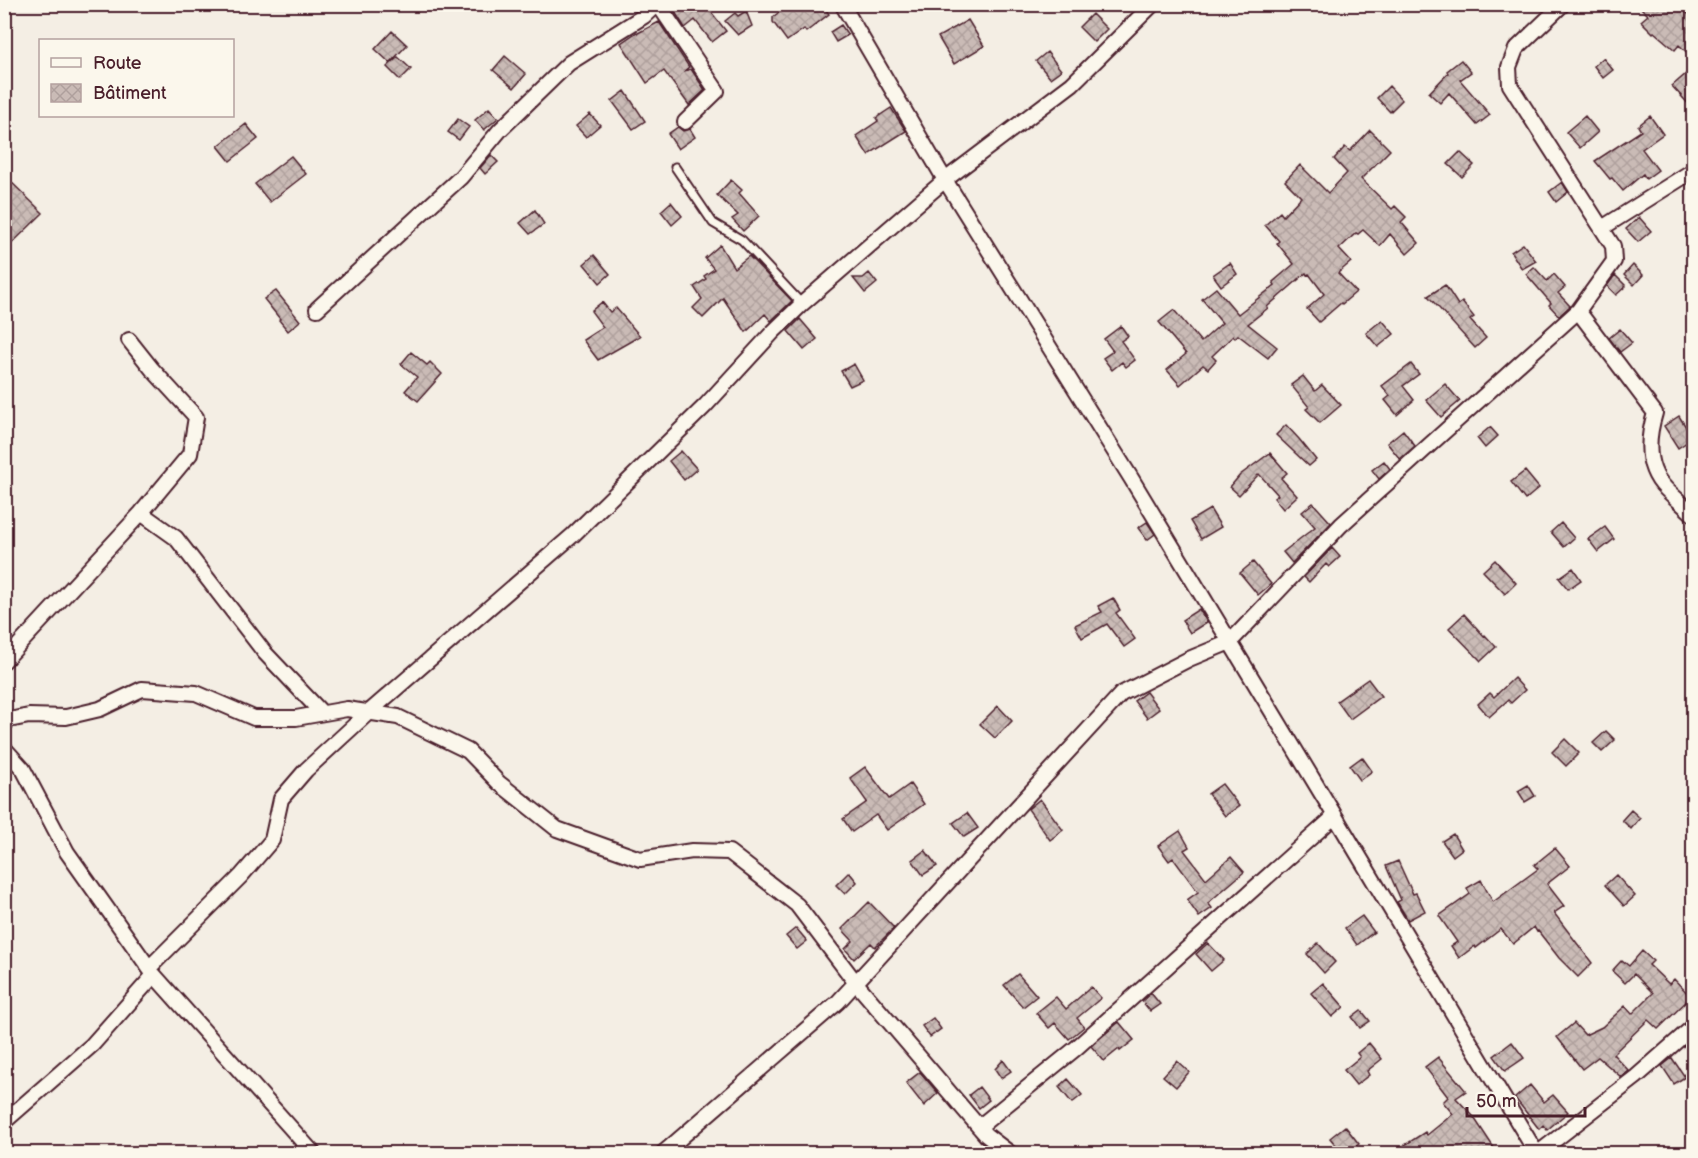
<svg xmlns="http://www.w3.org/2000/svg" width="1698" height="1158" viewBox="0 0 1698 1158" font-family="'Balsamiq Sans',sans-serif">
  <defs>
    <pattern id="building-cross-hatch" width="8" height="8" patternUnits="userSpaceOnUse" patternTransform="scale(1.5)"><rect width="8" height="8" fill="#cabbb6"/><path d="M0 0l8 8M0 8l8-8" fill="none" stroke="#afa09d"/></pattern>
  </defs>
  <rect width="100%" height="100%" fill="#f4eee4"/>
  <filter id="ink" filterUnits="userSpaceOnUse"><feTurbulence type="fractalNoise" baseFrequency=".0167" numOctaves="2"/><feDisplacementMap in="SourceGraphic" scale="12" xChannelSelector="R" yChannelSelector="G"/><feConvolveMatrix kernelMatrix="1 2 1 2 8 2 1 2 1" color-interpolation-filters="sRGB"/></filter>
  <g filter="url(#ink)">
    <path fill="url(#building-cross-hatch)" stroke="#4a1f2b" stroke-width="1.5" d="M672 4H705L726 31 712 42 695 20 685 28 675 12 677 11Z
      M789 4H822L829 14 806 32 804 29 787 41 773 22V17Z
      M1637 4H1678L1694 20V59L1679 45 1675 50 1654 32 1653 33 1641 21 1648 15Z
      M746 11 752 26 738 35 725 21 735 13 738 16Z
      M1092 14 1107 29 1094 42 1079 27Z
      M968 20 984 46 954 64 938 37Z
      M659 22 689 67 684 71 691 69 705 90 689 105 664 71 647 83 621 43 637 32 638 33Z
      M841 25 848 35 836 42 830 32Z
      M392 31 407 45 390 63 375 49Z
      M1047 52 1061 70 1050 78 1036 61Z
      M505 56 526 74 514 88 493 70Z
      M398 57 411 69 400 80 387 67Z
      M1603 58 1613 70 1603 78 1594 66Z
      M1461 60 1471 72 1460 80 1490 115 1477 125 1449 93 1440 103 1429 93 1448 73 1447 71Z
      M1694 67V110L1672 86Z
      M1389 86 1402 100 1390 112 1377 98Z
      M625 91 645 121 633 129 612 101Z
      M489 108 498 118 484 130 475 120Z
      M891 108 906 131 868 155 856 136 878 121 876 118Z
      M590 114 600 125 586 137 576 126Z
      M1585 116 1598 132 1580 148 1566 132Z
      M1650 116 1663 134 1642 149 1658 170 1646 179 1643 174 1623 191 1612 178 1610 179 1595 161 1641 131 1638 126Z
      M458 119 469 127 459 140 448 132Z
      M246 124 258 139 230 161 218 146Z
      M678 127 683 131 690 129 695 137 678 149 668 134Z
      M1370 130 1390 150 1361 179 1392 209 1395 206 1406 217 1401 222 1419 243 1407 254 1390 234 1380 246 1363 230 1358 234 1356 233 1339 249 1351 262 1338 273 1356 292 1342 304 1341 303 1319 322 1307 309 1324 294 1309 274 1307 275 1306 273 1267 307 1268 308 1248 324 1277 347 1268 358 1238 335 1235 338 1233 336 1212 356 1216 360 1208 369 1203 365 1180 385 1167 370 1186 354 1159 322 1174 310 1201 342 1222 323 1202 299 1216 288 1238 314 1275 285 1273 282 1294 264 1277 243 1279 241 1265 225 1280 212 1283 216 1301 197 1285 181 1300 165 1328 193 1347 173 1334 159 1345 147 1350 151Z
      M1460 152 1474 165 1462 177 1448 164Z
      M491 155 498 162 485 174 480 168Z
      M291 156 306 174 270 202 255 184Z
      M4 175 43 213 4 251Z
      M731 180 742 190 739 193 759 216 743 231 732 219 738 215 717 195Z
      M1562 182 1568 192 1556 202 1549 192Z
      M671 202 682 216 672 225 661 211Z
      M535 210 544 224 530 234 520 223Z
      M1639 217 1651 231 1638 242 1626 229Z
      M1523 244 1536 261 1522 269 1511 252Z
      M720 245 734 268 749 256 792 301 771 321 765 314 746 332 723 298 703 318 693 308 702 299 694 287 706 279 704 276 714 269 705 258Z
      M594 255 610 274 600 283 584 264Z
      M1230 263 1237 274 1221 286 1213 275Z
      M1633 265 1643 275 1634 285 1624 275Z
      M1534 267 1547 281 1554 274 1565 287 1558 293 1570 306 1559 316 1549 305 1551 303 1526 274Z
      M869 273 877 283 865 293 853 278H863Z
      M1615 275 1626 286 1616 295 1607 286Z
      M1445 285 1458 305 1462 302 1474 317 1470 320 1486 338 1475 348 1428 296Z
      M276 291 300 321 288 331 279 320 280 319 264 299Z
      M602 302 610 312 616 308 640 336 598 360 583 340 603 327 591 311Z
      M800 319 817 339 804 350 788 331Z
      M1382 320 1394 334 1378 347 1366 333Z
      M1121 326 1128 336 1121 341 1135 360 1126 367 1122 362 1112 370 1103 358 1113 351 1104 339Z
      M1620 329 1632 343 1620 352 1609 338Z
      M411 352 427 365 430 362 442 374 418 401 405 391 417 377 401 364Z
      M854 364 863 380 850 386 841 371Z
      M1411 364 1419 374 1403 386 1414 400 1397 415 1385 400 1390 396 1382 386Z
      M1303 376 1315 391 1322 385 1341 405 1320 423 1306 409 1309 407 1291 385Z
      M1445 384 1460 401 1441 417 1426 400Z
      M1679 416 1693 438 1678 448 1664 426Z
      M1286 425 1299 439 1316 460 1309 466 1276 435Z
      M1490 427 1498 436 1485 448 1477 438Z
      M1403 430 1415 446 1400 459 1387 443Z
      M681 451 697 469 684 480 669 461Z
      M1270 453 1287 473 1281 478 1297 496 1283 509 1274 498 1278 495 1259 474 1239 495 1230 487 1240 475Z
      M1384 461 1390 469 1379 479 1372 470Z
      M1525 471 1539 488 1525 500 1511 482Z
      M1313 503 1331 523 1292 563 1283 552 1315 527 1302 512Z
      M1210 509 1221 527 1201 539 1190 521Z
      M1147 522 1155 534 1147 540 1138 528Z
      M1561 523 1574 538 1564 547 1551 532Z
      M1605 527 1614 539 1598 552 1588 539Z
      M1332 548 1340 557 1329 567 1326 564 1309 582 1304 577Z
      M1495 560 1516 583 1505 594 1483 571Z
      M1253 562 1271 584 1258 595 1240 573Z
      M1573 568 1581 580 1568 589 1559 578Z
      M1113 598 1120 610 1116 613 1135 639 1124 647 1107 624 1082 638 1075 625 1102 612 1098 606Z
      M1199 609 1207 622 1190 633 1182 620Z
      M1464 614 1484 636 1485 635 1496 647 1481 661 1449 628Z
      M1514 678 1525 690 1511 703 1508 700 1489 717 1478 704 1490 693 1494 697Z
      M1368 679 1381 696 1350 719 1337 701Z
      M1146 692 1159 709 1147 718 1134 701Z
      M998 706 1012 721 995 738 980 724Z
      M1606 731 1615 740 1602 752 1593 743Z
      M1565 739 1579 753 1566 766 1552 752Z
      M1362 757 1372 771 1360 780 1350 766Z
      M865 767 889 799 910 784 924 804 887 830 876 815 852 832 843 819 867 802 850 778Z
      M1222 784 1239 806 1225 816 1208 794Z
      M1528 785 1535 796 1525 802 1518 791Z
      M1040 799 1063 830 1050 840 1028 809Z
      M1631 810 1640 818 1631 829 1622 820Z
      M967 813 978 828 964 837 953 823Z
      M1180 831 1189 847 1184 850 1206 879 1231 857 1244 872 1208 903 1212 908 1199 917 1187 900 1198 892 1173 858 1169 861 1158 846Z
      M1453 834 1462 849 1453 856 1442 841Z
      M1555 848 1570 866 1547 884 1564 906 1554 913 1592 963 1578 977 1559 958 1538 931 1537 932 1534 927 1513 944 1501 929 1476 948 1475 946 1459 958 1451 946 1457 942 1439 916 1470 894 1467 888 1481 880 1493 902 1538 869 1534 865Z
      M925 850 937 866 923 875 912 860Z
      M1398 861 1413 894 1416 893 1425 911 1408 920 1397 902 1401 900 1386 866Z
      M849 872 857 882 845 894 836 885Z
      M1616 875 1635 896 1624 906 1605 885Z
      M869 902 894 928 875 947 871 943 854 959 845 949 853 941 842 929Z
      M1362 916 1374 932 1357 945 1345 928Z
      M796 928 807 941 797 949 786 936Z
      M1208 943 1224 960 1211 971 1196 954Z
      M1318 943 1335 962 1324 973 1307 954Z
      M1642 951 1653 961 1649 965 1669 984 1674 979 1691 997 1658 1029 1648 1020 1613 1054 1629 1071 1621 1077 1598 1057 1582 1069 1557 1037 1574 1023 1585 1035 1602 1027 1625 1006 1632 1014 1653 993 1634 974 1625 983 1612 971 1622 960 1629 966Z
      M1018 974 1037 996 1023 1007 1004 985Z
      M1323 983 1344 1007 1332 1017 1311 993Z
      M1091 987 1101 998 1077 1018 1084 1027 1069 1039 1055 1023 1049 1028 1036 1013 1056 997 1066 1009Z
      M1151 993 1160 1004 1150 1011 1142 1001Z
      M1361 1010 1370 1021 1360 1028 1352 1017Z
      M933 1018 941 1029 930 1037 922 1026Z
      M1119 1022 1134 1040 1120 1051 1119 1049 1104 1061 1091 1046Z
      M1512 1042 1524 1058 1505 1071 1494 1056Z
      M1369 1043 1382 1059 1367 1071 1369 1075 1356 1085 1344 1070 1360 1057 1357 1053Z
      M1438 1057 1466 1091 1456 1098 1473 1116 1498 1154H1391L1425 1132 1427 1135 1453 1114 1443 1102 1448 1097 1425 1067Z
      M1672 1058 1685 1077 1674 1084 1662 1066Z
      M1003 1060 1011 1071 1001 1078 995 1069Z
      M1177 1061 1189 1072 1176 1087 1163 1076Z
      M920 1072 938 1093 924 1106 906 1083Z
      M1068 1079 1082 1095 1072 1103 1059 1087Z
      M1530 1085 1544 1102 1553 1095 1568 1112 1547 1130 1543 1125 1539 1129 1515 1098Z
      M979 1087 989 1100 979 1108 969 1095Z
      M1345 1126 1359 1144 1347 1154H1343L1330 1138Z"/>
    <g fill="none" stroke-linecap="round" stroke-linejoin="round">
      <g stroke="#4a1f2b" stroke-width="11">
        <path id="lane" d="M675 167 713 223 742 240 802 304"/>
      </g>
      <g stroke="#4a1f2b" stroke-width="18">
        <path id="street" d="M658 4 717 91 685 122
          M842 4 945 180 1131 478 1335 816 1537 1154
          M1602 228 1694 170
          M317 309 461 177 500 130 569 63 644 16 657 4
          M1578 311 1655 413C1647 439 1645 468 1666 489 1675 498 1685 506 1694 515
          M141 513 176 538 265 653 322 713
          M4 661 141 513 190 454 196 417 152 369 129 340
          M4 721 29 716 66 717 100 709 142 689 196 693 254 718H296L347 709 398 717 468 751 499 783 557 829 640 859 692 851 729 852 797 905 856 983 979 1127 986 1135 1011 1154
          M4 748 23 769 67 852 154 975 314 1154
          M149 968 241 876 272 840 281 799 306 770 369 712 573 535 705 406 773 332 802 304 945 180 1072 84 1153 4
          M4 1122 92 1045 154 975
          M979 1127 1075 1049 1335 816
          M662 1154 838 1002 1121 694 1189 659 1230 642 1341 525 1578 311 1614 261 1613 246 1510 85 1509 67 1516 49 1563 4
          M1537 1154 1636 1077 1694 1026"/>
      </g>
      <use href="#lane" stroke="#fbf7ec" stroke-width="7"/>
      <use href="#street" stroke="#fbf7ec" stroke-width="14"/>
    </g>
  </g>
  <rect width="1698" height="1158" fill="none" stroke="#fbf7ec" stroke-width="24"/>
  <rect x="12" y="12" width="1674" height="1134" fill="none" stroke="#4a1f2b" stroke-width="2" filter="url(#ink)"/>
  <rect x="39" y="39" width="195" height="78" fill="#fbf7ec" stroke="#b4a19f" stroke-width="1.5"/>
  <rect x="51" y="58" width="30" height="9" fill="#fbf7ec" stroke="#b4a19f" stroke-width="1.5"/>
  <text x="93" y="69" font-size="18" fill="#4a1f2b">Route</text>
  <rect x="51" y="84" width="30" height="18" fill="url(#building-cross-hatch)" stroke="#b4a19f" stroke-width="1.5"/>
  <text x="93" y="99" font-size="18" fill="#4a1f2b">Bâtiment</text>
  <path d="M1467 1107v9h118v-9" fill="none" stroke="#4a1f2b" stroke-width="3"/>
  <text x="1476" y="1107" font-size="18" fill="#4a1f2b" stroke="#fbf7ec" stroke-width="4.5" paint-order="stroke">50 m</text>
</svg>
